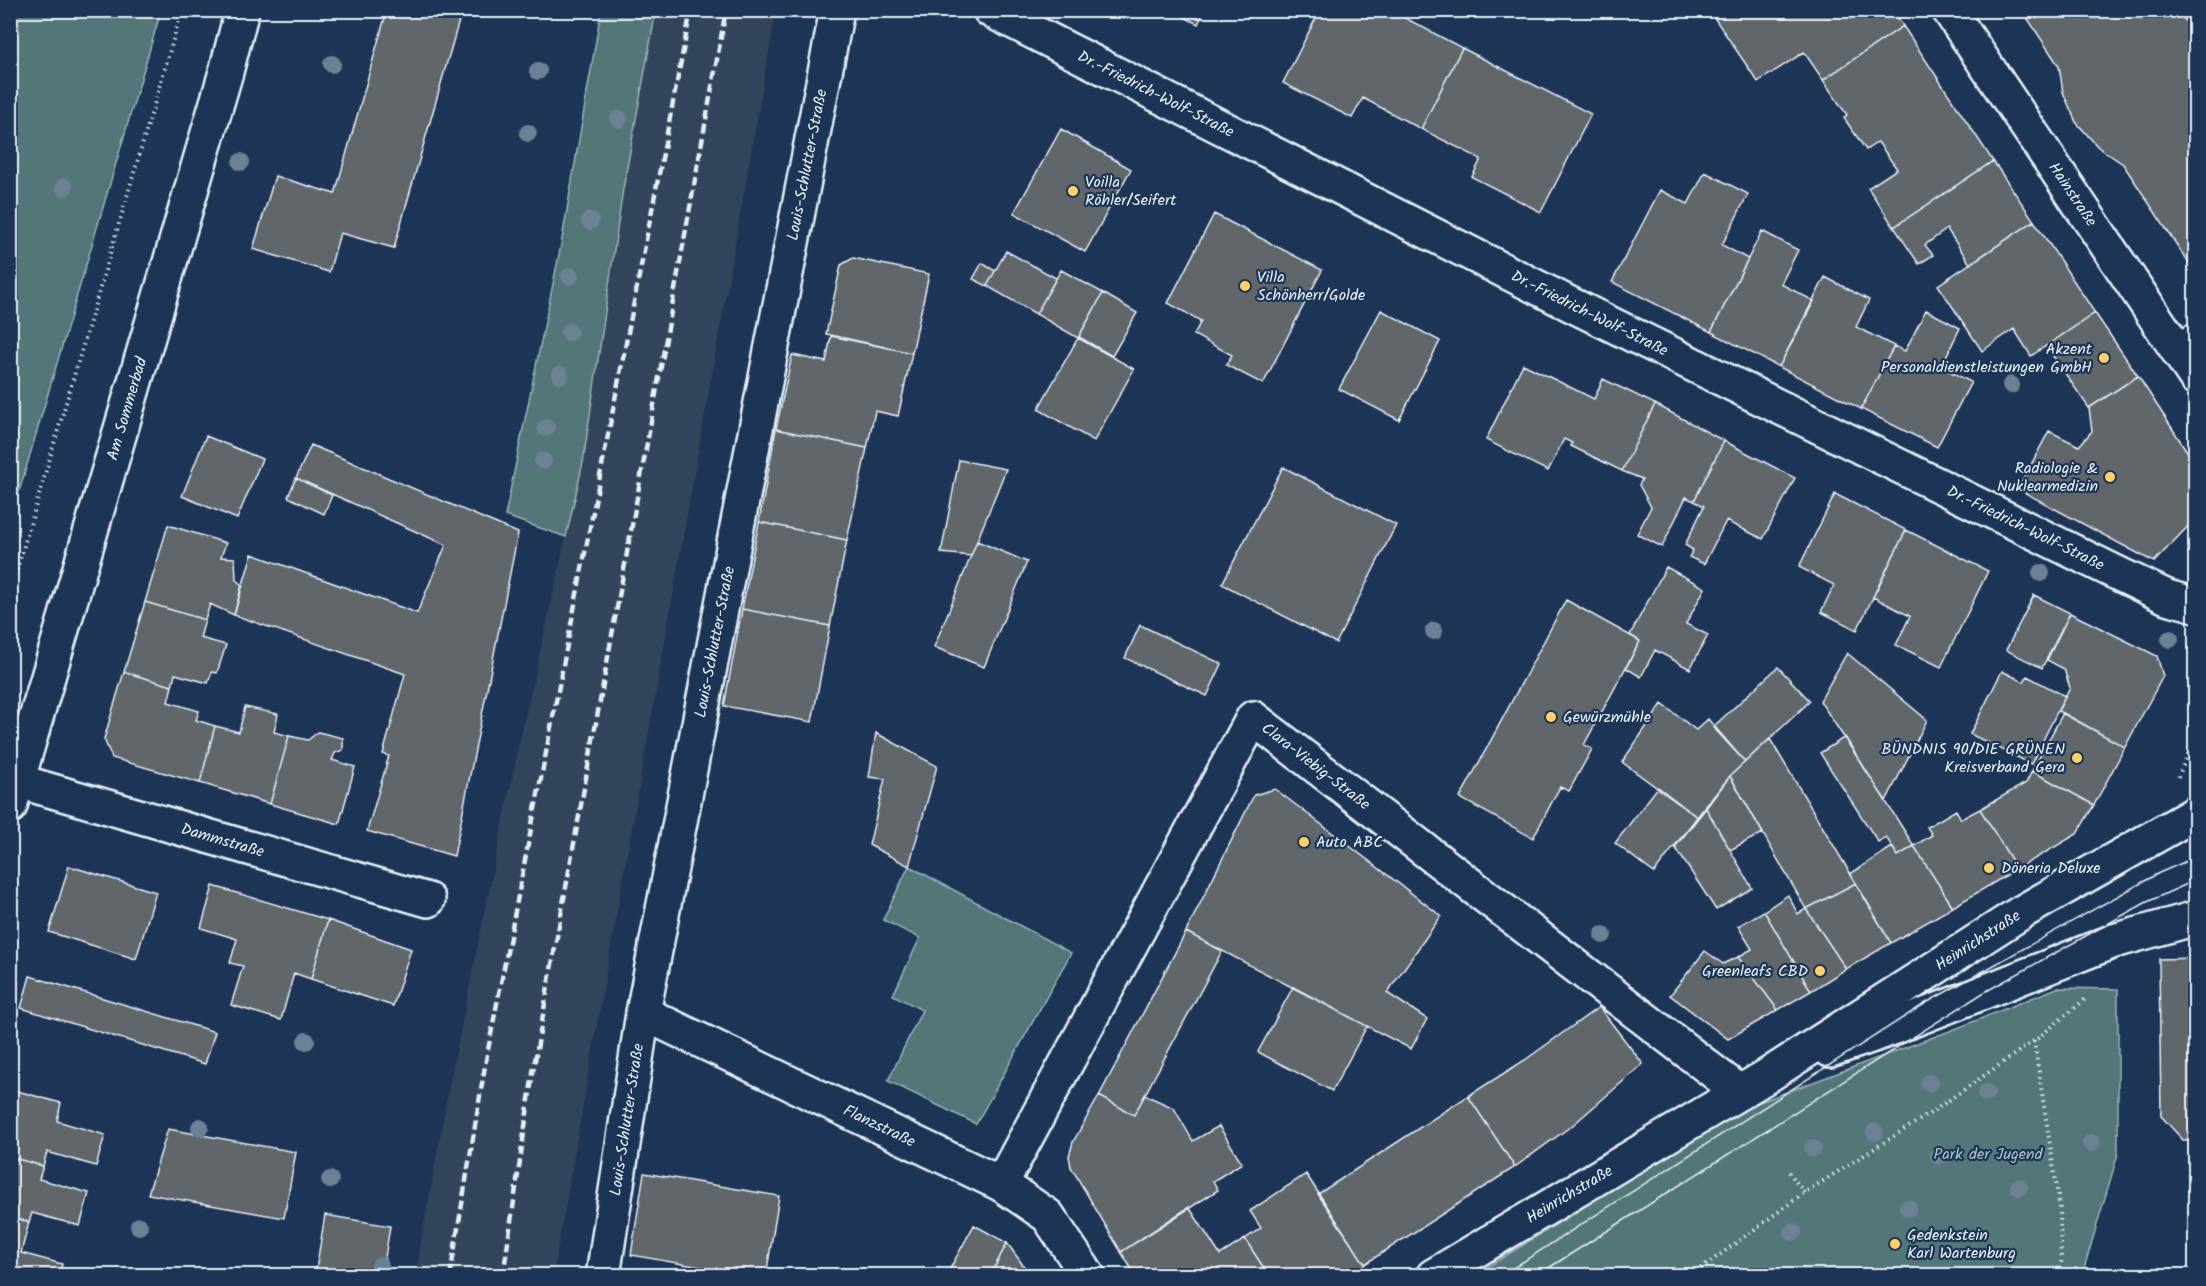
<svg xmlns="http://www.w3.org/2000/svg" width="2206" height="1286" viewBox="0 0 2206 1286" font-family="Kalam,sans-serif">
  <rect width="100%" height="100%" fill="#1d3557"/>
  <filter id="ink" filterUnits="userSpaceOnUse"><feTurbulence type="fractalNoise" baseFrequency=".0167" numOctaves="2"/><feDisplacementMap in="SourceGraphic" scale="12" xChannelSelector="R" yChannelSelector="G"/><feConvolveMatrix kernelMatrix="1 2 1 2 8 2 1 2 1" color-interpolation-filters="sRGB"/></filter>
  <g filter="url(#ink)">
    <path fill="#31445d" d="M656 11H776L553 1275 415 1276 450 1081 519 744 583 462 623 189Z"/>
    <path fill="#527678" stroke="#9db4b8" stroke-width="1.5" d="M11 10 161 11 11 519 10 11Z
      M601 11H656L623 189 583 462 566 537 505 516 561 245Z
      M909 866 1071 953 976 1124 888 1081 922 1010 893 995 920 938 883 920Z
      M2057 988 2118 989V1154L2082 1275 1473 1276 1744 1108 1955 1029Z"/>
    <path fill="#60666b" stroke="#e8f1f8" stroke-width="1.5" d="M387 10H462L394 248 340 233 329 272 253 249 275 176 335 194Z
      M1170 10H1205L1198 24Z
      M1320 10H1390L1462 48 1421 129 1363 98 1352 118 1283 83Z
      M1722 10H1893L1903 26 1823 80 1804 52 1758 82 1713 16Z
      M2022 10H2178L2196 37V274L2123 164 2098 147 2076 122 2063 92 2059 66Z
      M1903 26 1993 161 1894 227 1868 188 1897 169 1878 142 1866 150 1844 118 1847 115 1823 80Z
      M1462 48 1591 114 1541 212 1472 177 1481 159 1421 129Z
      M1061 129 1131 169 1085 252 1014 213Z
      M1993 161 2034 221 1970 264 1947 229 1925 245 1933 255 1919 264 1894 227Z
      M1705 172 1748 194 1722 245 1748 259 1711 332 1612 282 1660 190 1688 204Z
      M1214 214 1322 270 1263 384 1226 365 1232 355 1194 335 1201 321 1168 303Z
      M2034 221 2095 313 2031 356 2014 329 1982 351 1938 285Z
      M1762 231 1798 250 1781 284 1814 301 1779 367 1711 332Z
      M1006 251 1056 278 1036 314 987 286Z
      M853 258 929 274 912 353 826 334 841 265Z
      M982 263 995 271 987 286 973 279Z
      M1061 270 1103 293 1078 338 1036 314Z
      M1825 277 1869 300 1856 327 1894 346 1861 409 1779 367Z
      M1103 293 1137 313 1112 356 1079 337Z
      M1381 310 1440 341 1399 420 1339 389Z
      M1926 310 1960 328 1941 367 1971 382 1937 447 1861 409 1894 346 1905 351Z
      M2095 313 2138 376 2089 408 2046 346Z
      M831 336 912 353 898 416 875 411 867 448 776 429 792 355 826 362Z
      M1078 338 1134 369 1094 441 1038 409Z
      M1523 364 1594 399 1603 379 1655 404 1622 471 1571 446 1572 443 1564 439 1548 471 1486 440Z
      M2138 376 2196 465V518L2154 562 2018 489 2049 431 2079 446 2092 431 2089 408Z
      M1655 404 1724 441 1694 501 1686 497 1662 547 1637 534 1651 507 1639 485 1642 479 1622 471Z
      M776 429 867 448 847 540 759 522Z
      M206 436 262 459 237 519 182 496Z
      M1724 441 1795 478 1763 539 1726 521 1704 564 1689 557 1693 550 1685 545 1704 506 1694 501Z
      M311 445 518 533 454 856 367 831 389 756 383 754 405 674 234 615 252 554 417 613 446 545 296 478Z
      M959 460 1006 469 971 556 941 553Z
      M1283 467 1396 525 1336 643 1222 584Z
      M296 478 332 495 324 514 288 497Z
      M1835 494 1906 530 1857 630 1821 612 1834 585 1799 567Z
      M759 522 847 540 830 626 742 609Z
      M168 525 226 543 221 557 235 558 236 580 242 585 234 615 210 604 205 620 145 602Z
      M1906 530 1988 571 1941 667 1896 645 1910 616 1873 597Z
      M977 541 1027 562 984 667 934 647Z
      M1666 567 1705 588 1686 624 1708 635 1690 669 1655 650 1641 677 1626 668 1640 641 1630 635Z
      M2034 595 2070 613 2042 668 2006 650Z
      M1566 600 1640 641 1584 745 1592 749 1569 791 1560 787 1533 838 1460 798Z
      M145 602 205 620 200 638 226 645 217 673 212 672 208 683 175 674 172 686 124 672Z
      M742 609 830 626 812 722 724 706Z
      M2070 613 2157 656 2163 676 2125 747 2058 711 2070 688 2064 669 2047 660Z
      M1140 625 1222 664 1207 696 1125 658Z
      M1847 653 1927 720 1886 801 1820 701Z
      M1778 667 1810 701 1745 762 1713 727Z
      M2002 671 2024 682 2027 676 2065 696 2031 764 1970 734Z
      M124 672 172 686 168 702 199 711 196 720 215 726 200 783 112 758 104 739Z
      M1662 704 1696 730 1708 719 1745 762 1730 776 1697 817 1622 762Z
      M245 707 278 714 274 732 289 736 270 804 200 783 215 726 239 732Z
      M2063 713 2125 747 2094 805 2032 771Z
      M318 732 343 738V750L335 753 332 760 355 767 339 824 270 804 289 736 308 740Z
      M876 733 937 766 909 866 869 845 885 779 869 777Z
      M1845 737 1914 846 1898 856 1886 837 1878 842 1820 753Z
      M1770 739 1856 883 1806 909 1730 776Z
      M2032 771 2094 805 2077 834 2017 869 1980 809 2026 783Z
      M1730 776 1763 833 1730 850 1706 808Z
      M1658 787 1697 817 1654 873 1615 843Z
      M1275 789 1441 916 1387 993 1427 1019 1411 1049 1186 932 1254 795Z
      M1706 808 1752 888 1716 910 1675 847Z
      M1980 809 2017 869 1953 907 1914 846 1932 835 1927 827 1956 810 1961 819Z
      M1914 846 1953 907 1891 943 1850 874 1892 847 1898 856Z
      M69 866 156 892 136 959 49 932Z
      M1856 883 1891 943 1846 969 1806 909Z
      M213 886 328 920 311 979 294 973 281 1020 231 1005 243 966 230 963 237 939 201 928Z
      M1788 895 1798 914 1806 909 1846 969 1811 991 1764 911Z
      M1764 911 1811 991 1778 1010 1738 957 1752 949 1738 926Z
      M328 920 411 949 393 1006 311 979Z
      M1186 932 1222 951 1134 1115 1099 1096Z
      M1705 951 1723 964 1738 957 1778 1010 1728 1039 1670 995Z
      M2196 958V1140H2183L2161 1116 2159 959Z
      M30 976 215 1032 205 1064 21 1008Z
      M1293 987 1367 1026 1332 1091 1258 1052Z
      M1599 1007 1643 1064 1574 1124 1515 1167 1468 1096 1525 1060Z
      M10 1089 61 1103 57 1121 105 1135 96 1166 47 1152 43 1166 10 1157Z
      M1145 1095 1174 1108 1193 1141 1219 1126 1242 1163 1213 1181 1218 1190 1121 1252 1071 1167 1069 1156 1073 1142 1099 1096 1134 1115Z
      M1468 1096 1515 1167 1365 1264 1318 1194Z
      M168 1129 296 1152 284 1218 148 1194Z
      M10 1157 43 1166 39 1179 89 1193 80 1226 32 1213 29 1222 10 1217Z
      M644 1173 779 1196 766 1276H752L631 1255Z
      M1306 1174 1365 1264 1348 1276H1269L1245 1239 1261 1228 1250 1211Z
      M1189 1207 1220 1255 1245 1239 1269 1276H1136L1121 1252Z
      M325 1215 390 1226 382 1276H315Z
      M10 1217 29 1222 21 1253 62 1264 59 1276H10Z
      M974 1225 1007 1243 990 1276H946Z
      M1007 1243 1031 1276H990Z"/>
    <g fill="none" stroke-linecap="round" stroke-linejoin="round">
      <g stroke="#e8f1f8" stroke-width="26">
        <path id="lane" d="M2175 347 2196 333"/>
      </g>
      <g stroke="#e8f1f8" stroke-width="38">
        <g id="street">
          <path id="s1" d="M990 10 1572 305 2123 576 2167 597 2196 605"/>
          <path id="s2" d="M1949 10 2196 378"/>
          <path id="s3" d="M18 781 428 900"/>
          <path id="s4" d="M643 1013 1001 1184 1048 1216 1088 1276"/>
          <path d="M1830 1050 1882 1032 2114 941 2196 918"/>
          <path id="s5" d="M1001 1184 1253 718 1740 1092"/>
          <path id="s6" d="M603 1276 643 1013 837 10"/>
          <path id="s7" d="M1433 1276 1767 1076 2022 912 2196 813"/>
        </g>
      </g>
      <g stroke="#e8f1f8" stroke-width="38">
        <g id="secondary">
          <path id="s8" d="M10 806 226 72 242 10"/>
        </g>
      </g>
      <path stroke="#e8f1f8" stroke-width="4" stroke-dasharray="1.5 4.5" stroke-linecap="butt" d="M10 593 182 10
        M2178 777 2196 737
        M2190 863 2195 879
        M2034 1041 2060 1209 2061 1262 2058 1276
        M1789 1172 1804 1193
        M1691 1276 1804 1193 1929 1114 2038 1038 2088 997"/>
      <use href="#lane" stroke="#1d3557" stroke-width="21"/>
      <use href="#street" stroke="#1d3557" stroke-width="33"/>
      <use href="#secondary" stroke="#1d3557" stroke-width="33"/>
      <path stroke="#e8f1f8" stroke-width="1.5" d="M1501 1276 1926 1003 2159 873 2196 857
        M1536 1276 1983 993 2147 902 2196 880"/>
      <path stroke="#e8f1f8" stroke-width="4.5" stroke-dasharray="9 4.5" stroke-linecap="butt" d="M450 1276 486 1060 691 10
        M503 1276 533 1072 550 975 726 10"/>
    </g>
    <g fill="#6c8194">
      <circle cx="332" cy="64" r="9"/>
      <circle cx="538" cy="71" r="9"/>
      <circle cx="619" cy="119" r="9"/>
      <circle cx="528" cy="133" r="9"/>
      <circle cx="241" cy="162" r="9"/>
      <circle cx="64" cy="187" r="9"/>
      <circle cx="590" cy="221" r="9"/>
      <circle cx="570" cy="276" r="9"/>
      <circle cx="569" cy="332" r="9"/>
      <circle cx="560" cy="375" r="9"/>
      <circle cx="2011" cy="385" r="9"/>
      <circle cx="546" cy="428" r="9"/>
      <circle cx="543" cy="461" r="9"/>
      <circle cx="2041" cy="573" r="9"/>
      <circle cx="1434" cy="631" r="9"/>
      <circle cx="2170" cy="639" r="9"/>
      <circle cx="1603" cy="935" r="9"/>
      <circle cx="306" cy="1041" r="9"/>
      <circle cx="1929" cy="1083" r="9"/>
      <circle cx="1986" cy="1093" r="9"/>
      <circle cx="200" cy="1127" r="9"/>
      <circle cx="1875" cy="1132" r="9"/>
      <circle cx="2091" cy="1143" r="9"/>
      <circle cx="1813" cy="1148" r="9"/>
      <circle cx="1939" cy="1156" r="9"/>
      <circle cx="330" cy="1180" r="9"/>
      <circle cx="2019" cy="1187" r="9"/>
      <circle cx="1908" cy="1208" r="9"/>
      <circle cx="139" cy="1226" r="9"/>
      <circle cx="1793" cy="1232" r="9"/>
      <circle cx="380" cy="1266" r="9"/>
    </g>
  </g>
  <g fill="#ffd166" stroke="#1d3557" stroke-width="2">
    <circle cx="1073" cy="191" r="6"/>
    <circle cx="1245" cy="286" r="6"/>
    <circle cx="2104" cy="358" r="6"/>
    <circle cx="2110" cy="477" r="6"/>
    <circle cx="1551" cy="717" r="6"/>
    <circle cx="2077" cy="758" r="6"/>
    <circle cx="1304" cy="842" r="6"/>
    <circle cx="1989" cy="868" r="6"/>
    <circle cx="1820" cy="971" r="6"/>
    <circle cx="1895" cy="1244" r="6"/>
  </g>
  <g text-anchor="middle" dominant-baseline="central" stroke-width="4.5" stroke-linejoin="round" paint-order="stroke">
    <g font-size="16" fill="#e8f1f8" stroke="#1d3557">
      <text stroke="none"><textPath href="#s1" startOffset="186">Dr.-Friedrich-Wolf-Straße</textPath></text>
      <text stroke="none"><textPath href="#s6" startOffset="1130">Louis-Schlutter-Straße</textPath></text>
      <text stroke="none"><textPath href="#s2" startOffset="222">Hainstraße</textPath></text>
      <text stroke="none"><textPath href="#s1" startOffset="672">Dr.-Friedrich-Wolf-Straße</textPath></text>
      <text stroke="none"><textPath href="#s8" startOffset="414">Am Sommerbad</textPath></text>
      <text stroke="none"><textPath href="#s1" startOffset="1158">Dr.-Friedrich-Wolf-Straße</textPath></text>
      <text stroke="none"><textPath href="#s6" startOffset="644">Louis-Schlutter-Straße</textPath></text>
      <text stroke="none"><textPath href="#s5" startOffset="609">Clara-Viebig-Straße</textPath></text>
      <text stroke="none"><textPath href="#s3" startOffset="213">Dammstraße</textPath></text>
      <text stroke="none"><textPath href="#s7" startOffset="640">Heinrichstraße</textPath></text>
      <text stroke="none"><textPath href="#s6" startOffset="158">Louis-Schlutter-Straße</textPath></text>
      <text stroke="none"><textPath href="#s4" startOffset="262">Flanzstraße</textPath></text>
      <text stroke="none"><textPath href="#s7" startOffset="159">Heinrichstraße</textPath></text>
    </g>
    <g font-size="16" fill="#e8f1f8" stroke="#1d3557" text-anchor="start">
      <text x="1085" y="182">Voilla<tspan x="1085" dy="18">Röhler/Seifert</tspan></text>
      <text x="1257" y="277">Villa<tspan x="1257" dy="18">Schönherr/Golde</tspan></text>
      <text x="2092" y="349" text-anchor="end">Akzent<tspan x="2092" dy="18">Personaldienstleistungen GmbH</tspan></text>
      <text x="2098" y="468" text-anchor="end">Radiologie &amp;<tspan x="2098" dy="18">Nuklearmedizin</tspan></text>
      <text x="1563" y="717">Gewürzmühle</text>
      <text x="2065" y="749" text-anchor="end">BÜNDNIS 90/DIE GRÜNEN<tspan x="2065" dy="18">Kreisverband Gera</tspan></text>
      <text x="1316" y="842">Auto ABC</text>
      <text x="2001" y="868">Döneria Deluxe</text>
      <text x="1808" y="971" text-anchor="end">Greenleafs CBD</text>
      <text x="1907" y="1235">Gedenkstein<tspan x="1907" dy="18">Karl Wartenburg</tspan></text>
    </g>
    <g font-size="16" fill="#acc0c5" stroke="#1d3557">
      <text x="1988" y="1154">Park der Jugend</text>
    </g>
  </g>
  <rect width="2206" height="1286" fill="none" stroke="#1d3557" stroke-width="36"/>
  <rect x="18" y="18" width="2170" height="1250" fill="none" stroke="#e8f1f8" stroke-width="2" filter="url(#ink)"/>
</svg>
